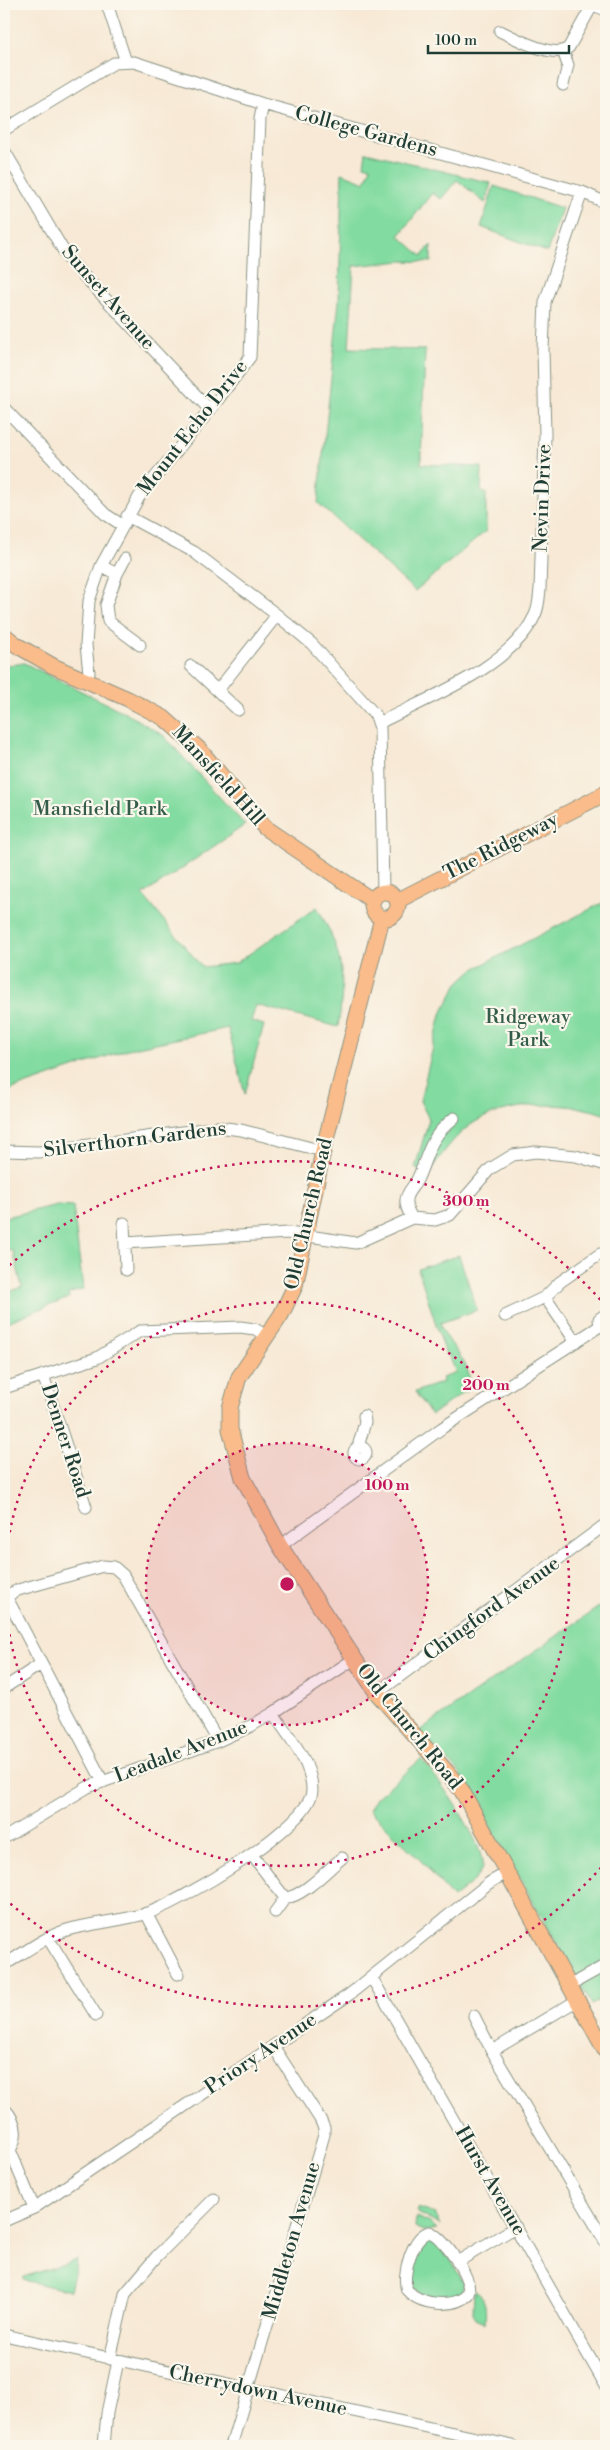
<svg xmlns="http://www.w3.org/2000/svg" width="610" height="2450" viewBox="0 0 610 2450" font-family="'Libre Bodoni',serif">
  <rect width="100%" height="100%" fill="#fbf7ec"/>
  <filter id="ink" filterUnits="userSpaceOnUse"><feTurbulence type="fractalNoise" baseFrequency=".02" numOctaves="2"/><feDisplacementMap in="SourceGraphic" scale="10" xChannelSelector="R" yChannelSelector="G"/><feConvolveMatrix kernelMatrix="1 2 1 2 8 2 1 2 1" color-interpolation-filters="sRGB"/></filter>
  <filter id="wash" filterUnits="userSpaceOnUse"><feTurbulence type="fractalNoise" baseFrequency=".0096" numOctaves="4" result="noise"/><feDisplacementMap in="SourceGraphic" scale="20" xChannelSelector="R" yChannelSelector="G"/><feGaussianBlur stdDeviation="1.12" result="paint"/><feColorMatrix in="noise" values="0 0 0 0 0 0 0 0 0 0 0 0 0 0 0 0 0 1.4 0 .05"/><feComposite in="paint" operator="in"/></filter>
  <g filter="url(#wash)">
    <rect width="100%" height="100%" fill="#f7e9d5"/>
    <path fill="#82dba0" stroke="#508c6a" d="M366 152 491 183 485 203 457 180 441 199 432 193 399 236 422 256 431 245V262L402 261 354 266 349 348 425 350 421 464 482 467 481 491 486 493V531L415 591 318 503 339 301 342 173 365 182 371 167 364 165Z
      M494 186 562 208 547 252 481 227Z
      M24 663 124 712 163 735 245 825 143 895 202 967 236 963 317 907C343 952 346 976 338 1027L256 1005 251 1021 264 1025 245 1094 228 1028 128 1049 4 1092V666Z
      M606 901V1115C568 1100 503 1101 469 1126 453 1138 438 1159 427 1176L415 1168 429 1119 420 1101 441 1014 458 983 472 970Z
      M4 1204 6 1217 57 1205 73 1206 83 1289 68 1294 69 1298 4 1323V1294L22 1287 13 1250 4 1253Z
      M459 1255 477 1310 440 1323C446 1345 478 1366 467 1390L431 1415 415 1392 443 1382 442 1378 456 1373 449 1355H446L418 1269Z
      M606 1602V1996L592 2005 459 1772 419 1731Z
      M421 1759C436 1775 491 1850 481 1871 475 1882 462 1890 453 1898L422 1862 369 1810 376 1798Z
      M4 2115 12 2131 7 2146 4 2145Z
      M417 2208 434 2214 440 2225 417 2213Z
      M416 2217 430 2223 437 2230 423 2231 415 2227Z
      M431 2237 440 2240 464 2284 463 2294C447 2300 426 2300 412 2287 409 2272 417 2244 431 2237Z
      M77 2260 70 2291 23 2280V2277Z
      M474 2290C487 2298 486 2309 485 2323L476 2319 473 2313Z"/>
  </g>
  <g filter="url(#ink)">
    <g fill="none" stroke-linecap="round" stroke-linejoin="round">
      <g stroke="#8b9384" stroke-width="13">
        <path id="minor" d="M107 4 126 62
          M593 5 606 10
          M500 31C515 38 556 61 569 47L593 4
          M563 51 568 65 563 85
          M4 130 114 63 134 62 263 104 582 192 606 203
          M4 150 69 260 210 410
          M4 408 105 514 122 525
          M127 516 194 552 277 615 312 644 376 716 380 728 383 892
          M101 566 117 574 106 605 108 621 140 645
          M117 574 125 559
          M191 666 238 710
          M86 681 89 673 86 645 89 601 101 566 139 497 210 410 250 357 260 119 263 104
          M218 690 277 615
          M379 723C427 698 512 667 535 615 539 607 539 597 540 589L545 435 543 349 545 302 582 192
          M5 1151 39 1152 218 1127 241 1130 323 1151
          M412 1218C409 1212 405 1207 406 1200 406 1193 414 1186 417 1180 430 1152 427 1140 454 1118
          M124 1223 126 1270
          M125 1243 288 1233 356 1243 412 1218 435 1220 450 1215 490 1169 513 1155 536 1152 576 1156 606 1165
          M545 1297 576 1342
          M505 1316 545 1297 560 1282 600 1254
          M600 1326 599 1319 606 1314
          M43 1375 86 1507
          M4 1388 97 1358 140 1331 240 1327 255 1329 267 1336
          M354 1453a6 6 0 1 1 12 0a6 6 0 1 1-12 0Z
          M358 1447 365 1422 364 1416
          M280 1546 442 1428 600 1326
          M4 1592 103 1782
          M6 1596 18 1590 103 1566 114 1567 123 1575 218 1741
          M4 1688 41 1664
          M377 1693 606 1524
          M4 1838 88 1787 218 1741 251 1726 273 1713 354 1659
          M252 1855 285 1898C303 1897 328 1869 342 1858
          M275 1912 285 1898
          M146 1913 178 1974
          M48 1938 96 2015
          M4 1965C24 1953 44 1937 67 1930 92 1923 120 1921 145 1914 179 1903 312 1826 312 1790 312 1762 288 1736 273 1713
          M372 1978 606 2386
          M570 1987 579 1980 606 1965
          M474 2016 492 2051 606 2243
          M492 2051 571 2004H579
          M4 2108C16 2121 19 2135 10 2150
          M10 2150 34 2208
          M4 2221 34 2208 350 1994 489 1883 508 1872
          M430 2232C444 2238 474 2280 468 2294 454 2309 420 2305 407 2290 401 2275 413 2235 430 2232Z
          M457 2262 516 2227
          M4 2335 513 2446
          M110 2359 125 2294 157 2256 214 2199
          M104 2446 107 2413 118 2361
          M231 2446 324 2135V2128L320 2119 273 2046"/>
      </g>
      <g stroke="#8b9384" stroke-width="17">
        <path id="major" d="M4 635 18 646 53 666 128 699 164 718 199 749 265 828 373 901
          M372 905a13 13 0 1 1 26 0a13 13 0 1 1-26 0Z
          M397 901 606 793
          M382 918 323 1151 295 1286 281 1315 239 1377 230 1408V1429L243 1478 280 1546 377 1693 447 1772 462 1791 606 2052"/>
      </g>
      <use href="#minor" stroke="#fff" stroke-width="11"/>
      <use href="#major" stroke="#f9bc8a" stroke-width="15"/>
    </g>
  </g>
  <circle cx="287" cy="1584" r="141" fill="#c2185b" fill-opacity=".12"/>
  <g fill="none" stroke="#c2185b" stroke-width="2.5" stroke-dasharray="2.5 5">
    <circle cx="287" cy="1584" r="141"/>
    <circle cx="287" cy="1584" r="282"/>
    <path d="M606 1862A423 423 0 0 1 4 1898M4 1270A423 423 0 0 1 606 1306"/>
  </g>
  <g text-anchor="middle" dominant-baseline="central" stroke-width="4.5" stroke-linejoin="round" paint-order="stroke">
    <g font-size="20" fill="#1f3d34" stroke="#fbf7ec">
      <text transform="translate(366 132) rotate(15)">College Gardens</text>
      <text transform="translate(108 298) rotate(49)">Sunset Avenue</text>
      <text transform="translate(193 428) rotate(-52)">Mount Echo Drive</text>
      <text transform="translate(543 498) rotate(-88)">Nevin Drive</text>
      <text transform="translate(218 776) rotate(48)">Mansfield Hill</text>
      <text transform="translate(501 847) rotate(-27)">The Ridgeway</text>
      <text transform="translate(135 1140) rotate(-7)">Silverthorn Gardens</text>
      <text transform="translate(309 1214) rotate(-77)">Old Church Road</text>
      <text transform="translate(65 1441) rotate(72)">Denner Road</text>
      <text transform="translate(492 1609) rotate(-36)">Chingford Avenue</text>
      <text transform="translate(409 1727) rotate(51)">Old Church Road</text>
      <text transform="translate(181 1752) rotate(-21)">Leadale Avenue</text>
      <text transform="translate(261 2054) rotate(-34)">Priory Avenue</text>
      <text transform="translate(490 2181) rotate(60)">Hurst Avenue</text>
      <text transform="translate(292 2241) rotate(-74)">Middleton Avenue</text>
      <text transform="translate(258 2391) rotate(12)">Cherrydown Avenue</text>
    </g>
    <g font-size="20" fill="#335d4a" stroke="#fbf7ec">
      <text x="100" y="809">Mansfield Park</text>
      <text x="528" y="1017">Ridgeway<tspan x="528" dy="23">Park</tspan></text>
    </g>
  </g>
  <circle cx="287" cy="1584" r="8" fill="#c2185b" stroke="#fbf7ec" stroke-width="2.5"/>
  <g font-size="15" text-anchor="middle" font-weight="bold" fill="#c2185b" stroke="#fbf7ec" stroke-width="4.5" stroke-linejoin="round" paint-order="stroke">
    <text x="466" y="1206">300 m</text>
    <text x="486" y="1390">200 m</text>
    <text x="387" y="1490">100 m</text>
  </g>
  <rect width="610" height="2450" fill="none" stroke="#fbf7ec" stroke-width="20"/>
  <path d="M428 45v8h141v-8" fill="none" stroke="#1f3d34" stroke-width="2.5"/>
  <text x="435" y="45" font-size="15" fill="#1f3d34" stroke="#fbf7ec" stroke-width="4" paint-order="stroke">100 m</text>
</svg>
